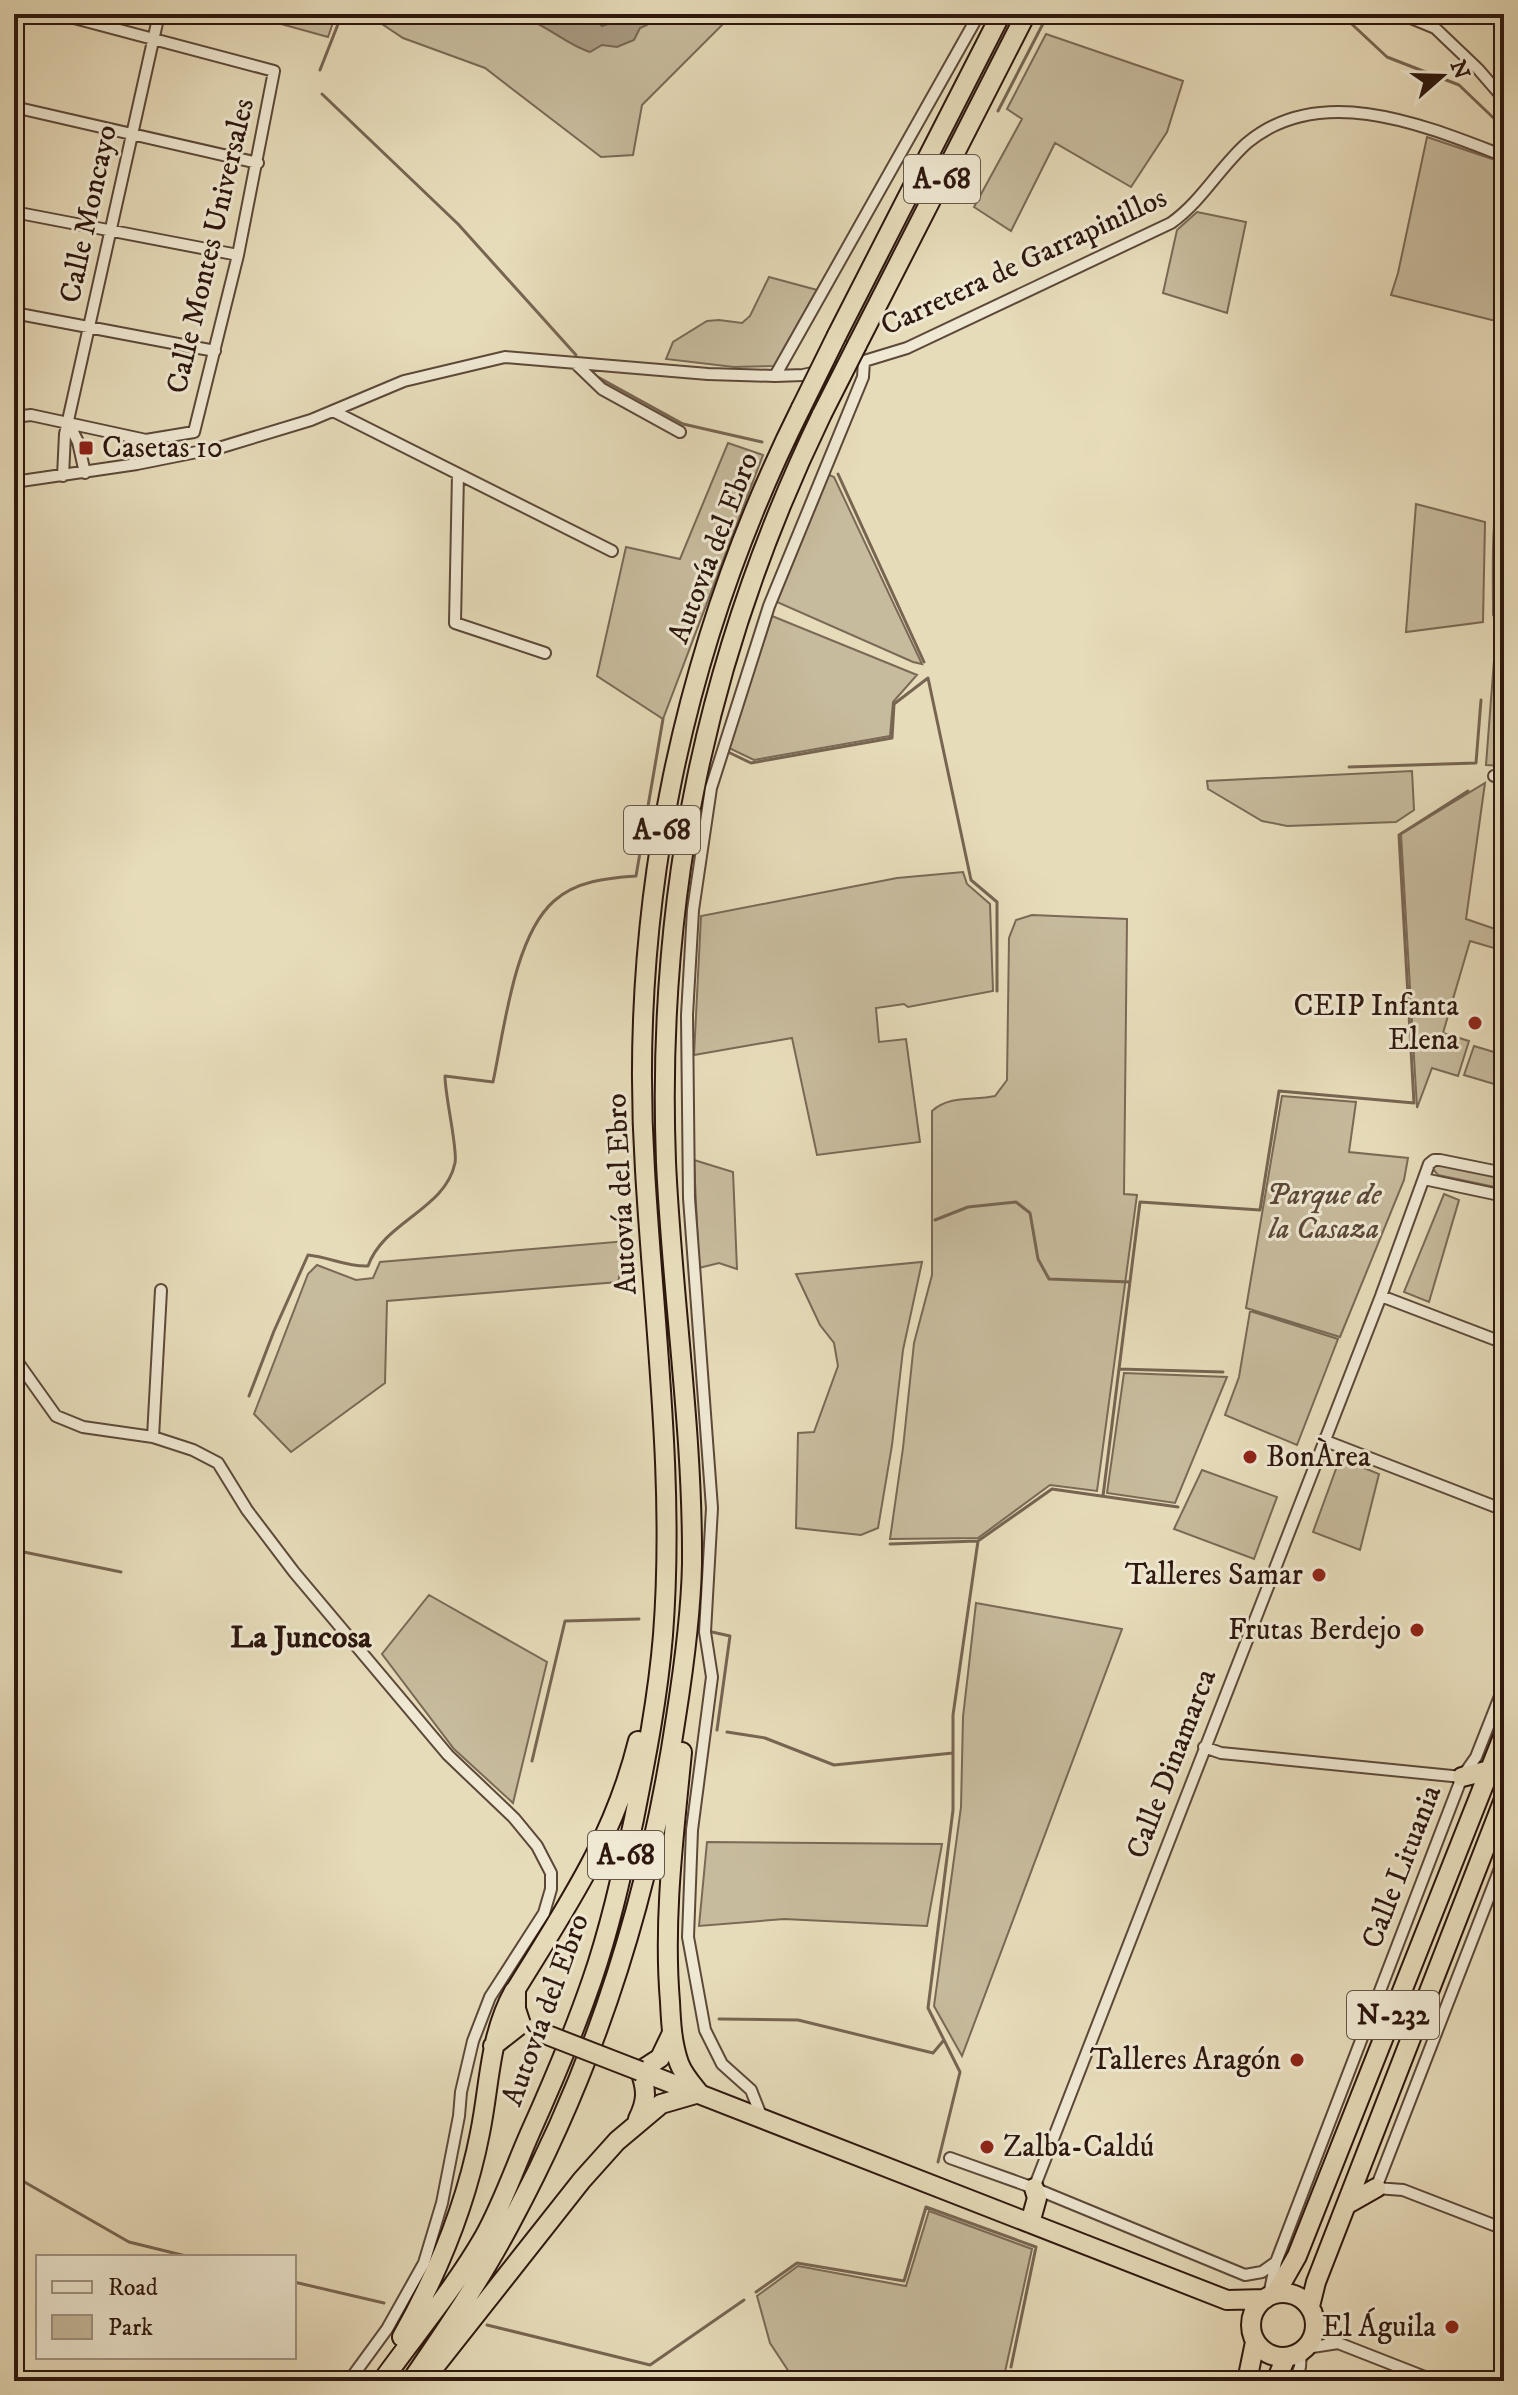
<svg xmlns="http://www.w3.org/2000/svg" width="1518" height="2395" viewBox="0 0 1518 2395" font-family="'IM FELL DW Pica',serif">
  <rect width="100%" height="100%" fill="#e7dcba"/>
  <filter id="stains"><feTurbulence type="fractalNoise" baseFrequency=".0025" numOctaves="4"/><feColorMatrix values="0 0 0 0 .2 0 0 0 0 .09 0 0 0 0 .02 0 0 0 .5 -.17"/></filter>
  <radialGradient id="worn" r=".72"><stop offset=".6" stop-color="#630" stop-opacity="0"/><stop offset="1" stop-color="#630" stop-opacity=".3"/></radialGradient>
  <path fill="#c7bb9d" stroke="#7a6956" stroke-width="2" d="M245 14H336L328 37Z
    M367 14H733L642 105 633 155 601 157 485 68 403 38Z
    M1046 34 1183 81 1167 132 1131 187 1055 143 1011 231 974 207 1022 119 1007 109Z
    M1427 137 1504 163V323L1391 295 1398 273Z
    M1197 212 1246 222 1227 313 1163 293 1177 230Z
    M769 277 817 290 774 366 734 367 666 359 673 342 707 321 719 320 742 323 750 316Z
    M728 443 763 455 663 719 597 676 626 547 680 559Z
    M1504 465V766L1486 765 1497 621 1493 615C1493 564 1490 514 1504 465Z
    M827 474 834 477 922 664 913 662 777 602Z
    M1416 504 1485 522 1483 622 1406 632Z
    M772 616 917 675 893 702 890 736 754 760 729 748Z
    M1412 771 1414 810 1396 822 1287 826 1262 821 1208 789 1207 781Z
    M1485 783 1466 919 1504 932V951L1470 941 1443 1033 1469 1041 1458 1076 1432 1068 1417 1108 1401 834Z
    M963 872 967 884 990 904 993 991 908 1007 904 1004 876 1008 879 1042 906 1039 920 1142 817 1155 792 1038 694 1055 701 916 897 878Z
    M1032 915 1127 919 1124 1194 1137 1195 1097 1491 1050 1485 978 1538 890 1539 903 1448 914 1343 932 1275V1111C950 1095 972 1101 995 1096L1007 1080 1009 938 1016 920Z
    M1474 1046 1504 1055V1087L1464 1075Z
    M1282 1096 1356 1102 1349 1152 1408 1158 1404 1180 1340 1337 1246 1308Z
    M694 1160 733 1172 737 1269 719 1263 699 1268Z
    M1440 1164 1504 1177V1189L1438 1175 1433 1169 1435 1165Z
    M1444 1194 1459 1200 1429 1302 1404 1292Z
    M627 1241 618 1282 387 1301 385 1383 291 1452 254 1414 308 1274 317 1265 356 1280 373 1278 380 1262Z
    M922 1262 903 1350 892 1445 878 1528 861 1535 796 1528 798 1433 814 1432 838 1366 834 1343 820 1325 796 1274Z
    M1250 1311 1338 1339 1297 1445 1225 1415 1239 1377Z
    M1124 1373 1227 1377 1175 1503 1107 1493Z
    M1340 1458 1379 1474 1360 1550 1313 1532Z
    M1202 1470 1277 1497 1254 1559 1174 1529Z
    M429 1595 547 1662 513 1803 454 1749 382 1654Z
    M976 1603 1122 1629 962 2056 934 2006 961 1807 963 1717Z
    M707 1842 942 1844 927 1926 784 1919 699 1926Z
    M929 2211 1032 2249 1003 2381H795L770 2343 757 2296 798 2266 906 2286Z"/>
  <path fill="#a89980" stroke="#776552" stroke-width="2" d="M549 14H598L595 20 602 26 635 14 646 19 647 25 640 28 634 40 617 47 602 45 590 52C570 46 555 32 536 23Z"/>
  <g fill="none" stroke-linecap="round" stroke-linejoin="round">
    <path stroke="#776552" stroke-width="3" d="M1341 14 1387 57 1459 85 1504 128
      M320 70 342 14
      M322 94 458 224 576 355
      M998 111 1048 14
      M594 375 683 424 762 442
      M838 474 924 662
      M728 752 751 763 892 738 894 704 928 678 971 880 997 902V991
      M1349 767 1476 763 1481 700
      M935 1220 968 1207 1016 1202 1030 1213 1038 1259 1049 1279 1130 1282
      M1119 1369 1223 1372
      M249 1396 274 1331 308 1255C329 1257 347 1267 368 1266 384 1221 445 1210 455 1163 458 1149 445 1097 445 1076L493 1082C504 1031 514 936 554 901 576 881 607 878 636 876L663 719
      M1103 1496 1140 1202 1260 1210 1279 1091 1414 1103 1399 835 1468 791
      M890 1544 978 1541
      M14 1550 121 1572
      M712 1632 730 1636 717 1730
      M727 1732 765 1738 834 1765 953 1753
      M532 1761 565 1621 639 1619
      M719 2019 798 2020 933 2053 944 2040
      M938 2162 960 2072 928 2008 953 1810V1715L978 1541 1052 1489 1178 1507
      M14 2176 129 2242 190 2257
      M294 2282 384 2303
      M756 2292 797 2263 904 2281 926 2207 1036 2247 1011 2367
      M487 2325 650 2365 744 2300"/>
    <g stroke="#5c4839" stroke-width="14">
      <path id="minor" d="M1401 14 1435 28 1478 69 1504 99
        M14 107 258 163
        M14 212 238 255
        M14 313 215 351
        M861 362 907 348 1171 223C1202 201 1219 168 1247 143 1321 81 1426 126 1504 156
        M575 363 602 389 680 432
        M775 376 979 14
        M333 411 612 551
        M14 417 31 415 146 440 194 432 238 255 274 71 59 14
        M69 424 78 442 85 473
        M458 474 455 623 545 653
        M63 476 65 434 159 14
        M14 482 137 464 222 447 311 420 404 381 505 357 708 374 775 376 803 375 845 366
        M1494 776H1504
        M1424 1179 1504 1196
        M1381 1296 1504 1343
        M14 1357 56 1416 83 1427 153 1437 193 1450 218 1463 247 1510 294 1572 448 1755 514 1818 537 1846 551 1873V1889L544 1913 490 1997 473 2041 461 2092 459 2116 442 2203 424 2263 387 2329 349 2381
        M153 1437 161 1290
        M1323 1440 1504 1510
        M1204 1747 1221 1753 1462 1777
        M1504 1858 1376 2188 1403 2190 1504 2229
        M762 2118 751 2090 722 2064 705 2030 688 1937 692 1830 712 1677 705 1632 712 1508 689 1198 687 1015 693 910 711 788 769 606 863 377 864 361
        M950 2158 1034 2188 1245 2275 1262 2272 1276 2262
        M1034 2188 1381 1296 1429 1164 1434 1160H1440L1504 1173
        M1269 2295 1276 2262 1462 1777 1476 1757 1504 1686
        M1316 2327 1338 2343 1435 2381
        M1306 2348 1338 2343
        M1295 2381 1300 2367 1301 2351"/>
    </g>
    <g stroke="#2d170e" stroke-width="22">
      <path id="trunk" d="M1462 1777 1490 1770
        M640 2071 1227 2300 1265 2299
        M1346 2205 1376 2188
        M1030 2223 1037 2198 1034 2188
        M1276 2293 1297 2256 1504 1734
        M1251 2325a32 32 0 1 1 64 0a32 32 0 1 1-64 0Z
        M1310 2306 1316 2282 1504 1799
        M1247 2381 1255 2342
        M1276 2381 1286 2357"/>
    </g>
    <g stroke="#2d170e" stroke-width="22">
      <path id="motorway" d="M837 335 1001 14
        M857 345 1026 14
        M493 2046 521 2024 516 2009V1989C567 1906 614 1838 638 1741
        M638 2119C647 2101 647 2090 640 2071L660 2058 672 2033
        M402 2337C438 2273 466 2205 480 2133 490 2084 489 2036 514 1991
        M429 2374 582 2180 617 2141 661 2104 699 2093C691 2083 683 2074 679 2063 672 2043 671 2023 670 2002 663 1919 674 1835 682 1752
        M382 2381C415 2335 456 2286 484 2237 502 2205 515 2167 530 2133 553 2082 574 2032 592 1980 610 1928 622 1873 634 1819 646 1758 658 1697 663 1635 675 1480 654 1325 645 1170 628 906 683 644 801 408
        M411 2381C446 2330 481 2279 510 2224 595 2067 650 1894 676 1717 684 1666 691 1615 692 1564 693 1429 672 1296 666 1162 656 896 706 654 822 414"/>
    </g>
    <use href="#minor" stroke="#efe8d2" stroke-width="10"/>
    <use href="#trunk" stroke="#e7dcba" stroke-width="18"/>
    <use href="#motorway" stroke="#e7dcba" stroke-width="18"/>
    <g stroke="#2d170e" stroke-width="22" stroke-linecap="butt">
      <path id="trunk-bridge" d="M532 2029 640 2071"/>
    </g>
    <g stroke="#2d170e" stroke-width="22" stroke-linecap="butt">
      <path id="motorway-bridge" d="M801 408 837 335
        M822 414 857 345"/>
    </g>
    <use href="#trunk-bridge" stroke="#e7dcba" stroke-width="18"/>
    <use href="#motorway-bridge" stroke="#e7dcba" stroke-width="18"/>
  </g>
  <g fill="#8f2418" stroke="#efe8d2" stroke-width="3">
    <rect x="78" y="440" width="16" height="16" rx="4"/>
    <circle cx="1475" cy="1023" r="8"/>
    <circle cx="1250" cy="1457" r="8"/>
    <circle cx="1319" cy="1575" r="8"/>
    <circle cx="1417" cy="1630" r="8"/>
    <circle cx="1297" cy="2060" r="8"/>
    <circle cx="987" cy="2147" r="8"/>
    <circle cx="1452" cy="2327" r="8"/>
  </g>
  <g text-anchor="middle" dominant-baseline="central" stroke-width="6" stroke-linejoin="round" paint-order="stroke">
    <g fill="#efe8d2" stroke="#675649" stroke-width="2">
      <rect x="904" y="155" width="76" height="48" rx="6"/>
      <rect x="624" y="806" width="76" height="48" rx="6"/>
      <rect x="588" y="1831" width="76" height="48" rx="6"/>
      <rect x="1347" y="1991" width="92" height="48" rx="6"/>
    </g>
    <g font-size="28" font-weight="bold" fill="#2d170e">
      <text x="942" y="179">A-68</text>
      <text x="662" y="830">A-68</text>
      <text x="626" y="1855">A-68</text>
      <text x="1393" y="2015">N-232</text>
    </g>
    <g font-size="30" fill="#2d170e" stroke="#efe8d2">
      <text transform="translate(89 214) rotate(-78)">Calle Moncayo</text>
      <text transform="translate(211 246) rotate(-77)">Calle Montes Universales</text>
      <text transform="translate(1024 262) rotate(-25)">Carretera de Garrapinillos</text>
      <text transform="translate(714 548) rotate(-69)">Autovía del Ebro</text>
      <text transform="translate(622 1194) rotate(-93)">Autovía del Ebro</text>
      <text transform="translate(1172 1764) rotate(-69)">Calle Dinamarca</text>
      <text transform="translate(1402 1867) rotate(-69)">Calle Lituania</text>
      <text transform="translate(546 2010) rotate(-70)">Autovía del Ebro</text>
    </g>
    <g font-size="30" fill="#2d170e" stroke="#efe8d2" text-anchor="end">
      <text x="102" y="448" text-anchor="start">Casetas 10</text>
      <text x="1459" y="1006">CEIP Infanta<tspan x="1459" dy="34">Elena</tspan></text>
      <text x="1266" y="1457" text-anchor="start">BonÀrea</text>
      <text x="1303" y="1575">Talleres Samar</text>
      <text x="1401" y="1630">Frutas Berdejo</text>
      <text x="1281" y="2060">Talleres Aragón</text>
      <text x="1003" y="2147" text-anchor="start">Zalba-Caldú</text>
      <text x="1436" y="2327">El Águila</text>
    </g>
    <g font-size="30" font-style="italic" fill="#5b4839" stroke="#efe8d2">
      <text x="1324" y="1195">Parque de<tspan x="1324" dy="34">la Casaza</tspan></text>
    </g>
    <g font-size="32" font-weight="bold" fill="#2d170e" stroke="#efe8d2">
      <text x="301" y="1638">La Juncosa</text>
    </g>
  </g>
  <rect width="1518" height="2395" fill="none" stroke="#e7dcba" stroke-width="48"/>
  <rect x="16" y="16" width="1486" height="2363" fill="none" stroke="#2d170e" stroke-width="4"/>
  <rect x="24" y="24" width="1470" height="2347" fill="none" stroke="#2d170e" stroke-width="2"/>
  <rect x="36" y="2255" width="260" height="104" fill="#efe8d2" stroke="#a19484" stroke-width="2"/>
  <rect x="52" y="2281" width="40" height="12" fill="#efe8d2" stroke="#a19484" stroke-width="2"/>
  <text x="108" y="2295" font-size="24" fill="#2d170e">Road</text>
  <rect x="52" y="2315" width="40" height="24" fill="#c7bb9d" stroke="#a19484" stroke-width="2"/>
  <text x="108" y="2335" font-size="24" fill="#2d170e">Park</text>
  <g transform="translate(1442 76) rotate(70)" stroke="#efe8d2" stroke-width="6" paint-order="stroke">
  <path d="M0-6L14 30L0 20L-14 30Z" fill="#2d170e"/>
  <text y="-12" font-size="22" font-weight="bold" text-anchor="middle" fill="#2d170e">N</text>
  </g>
  <rect width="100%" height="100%" filter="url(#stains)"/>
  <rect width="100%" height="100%" fill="url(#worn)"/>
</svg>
